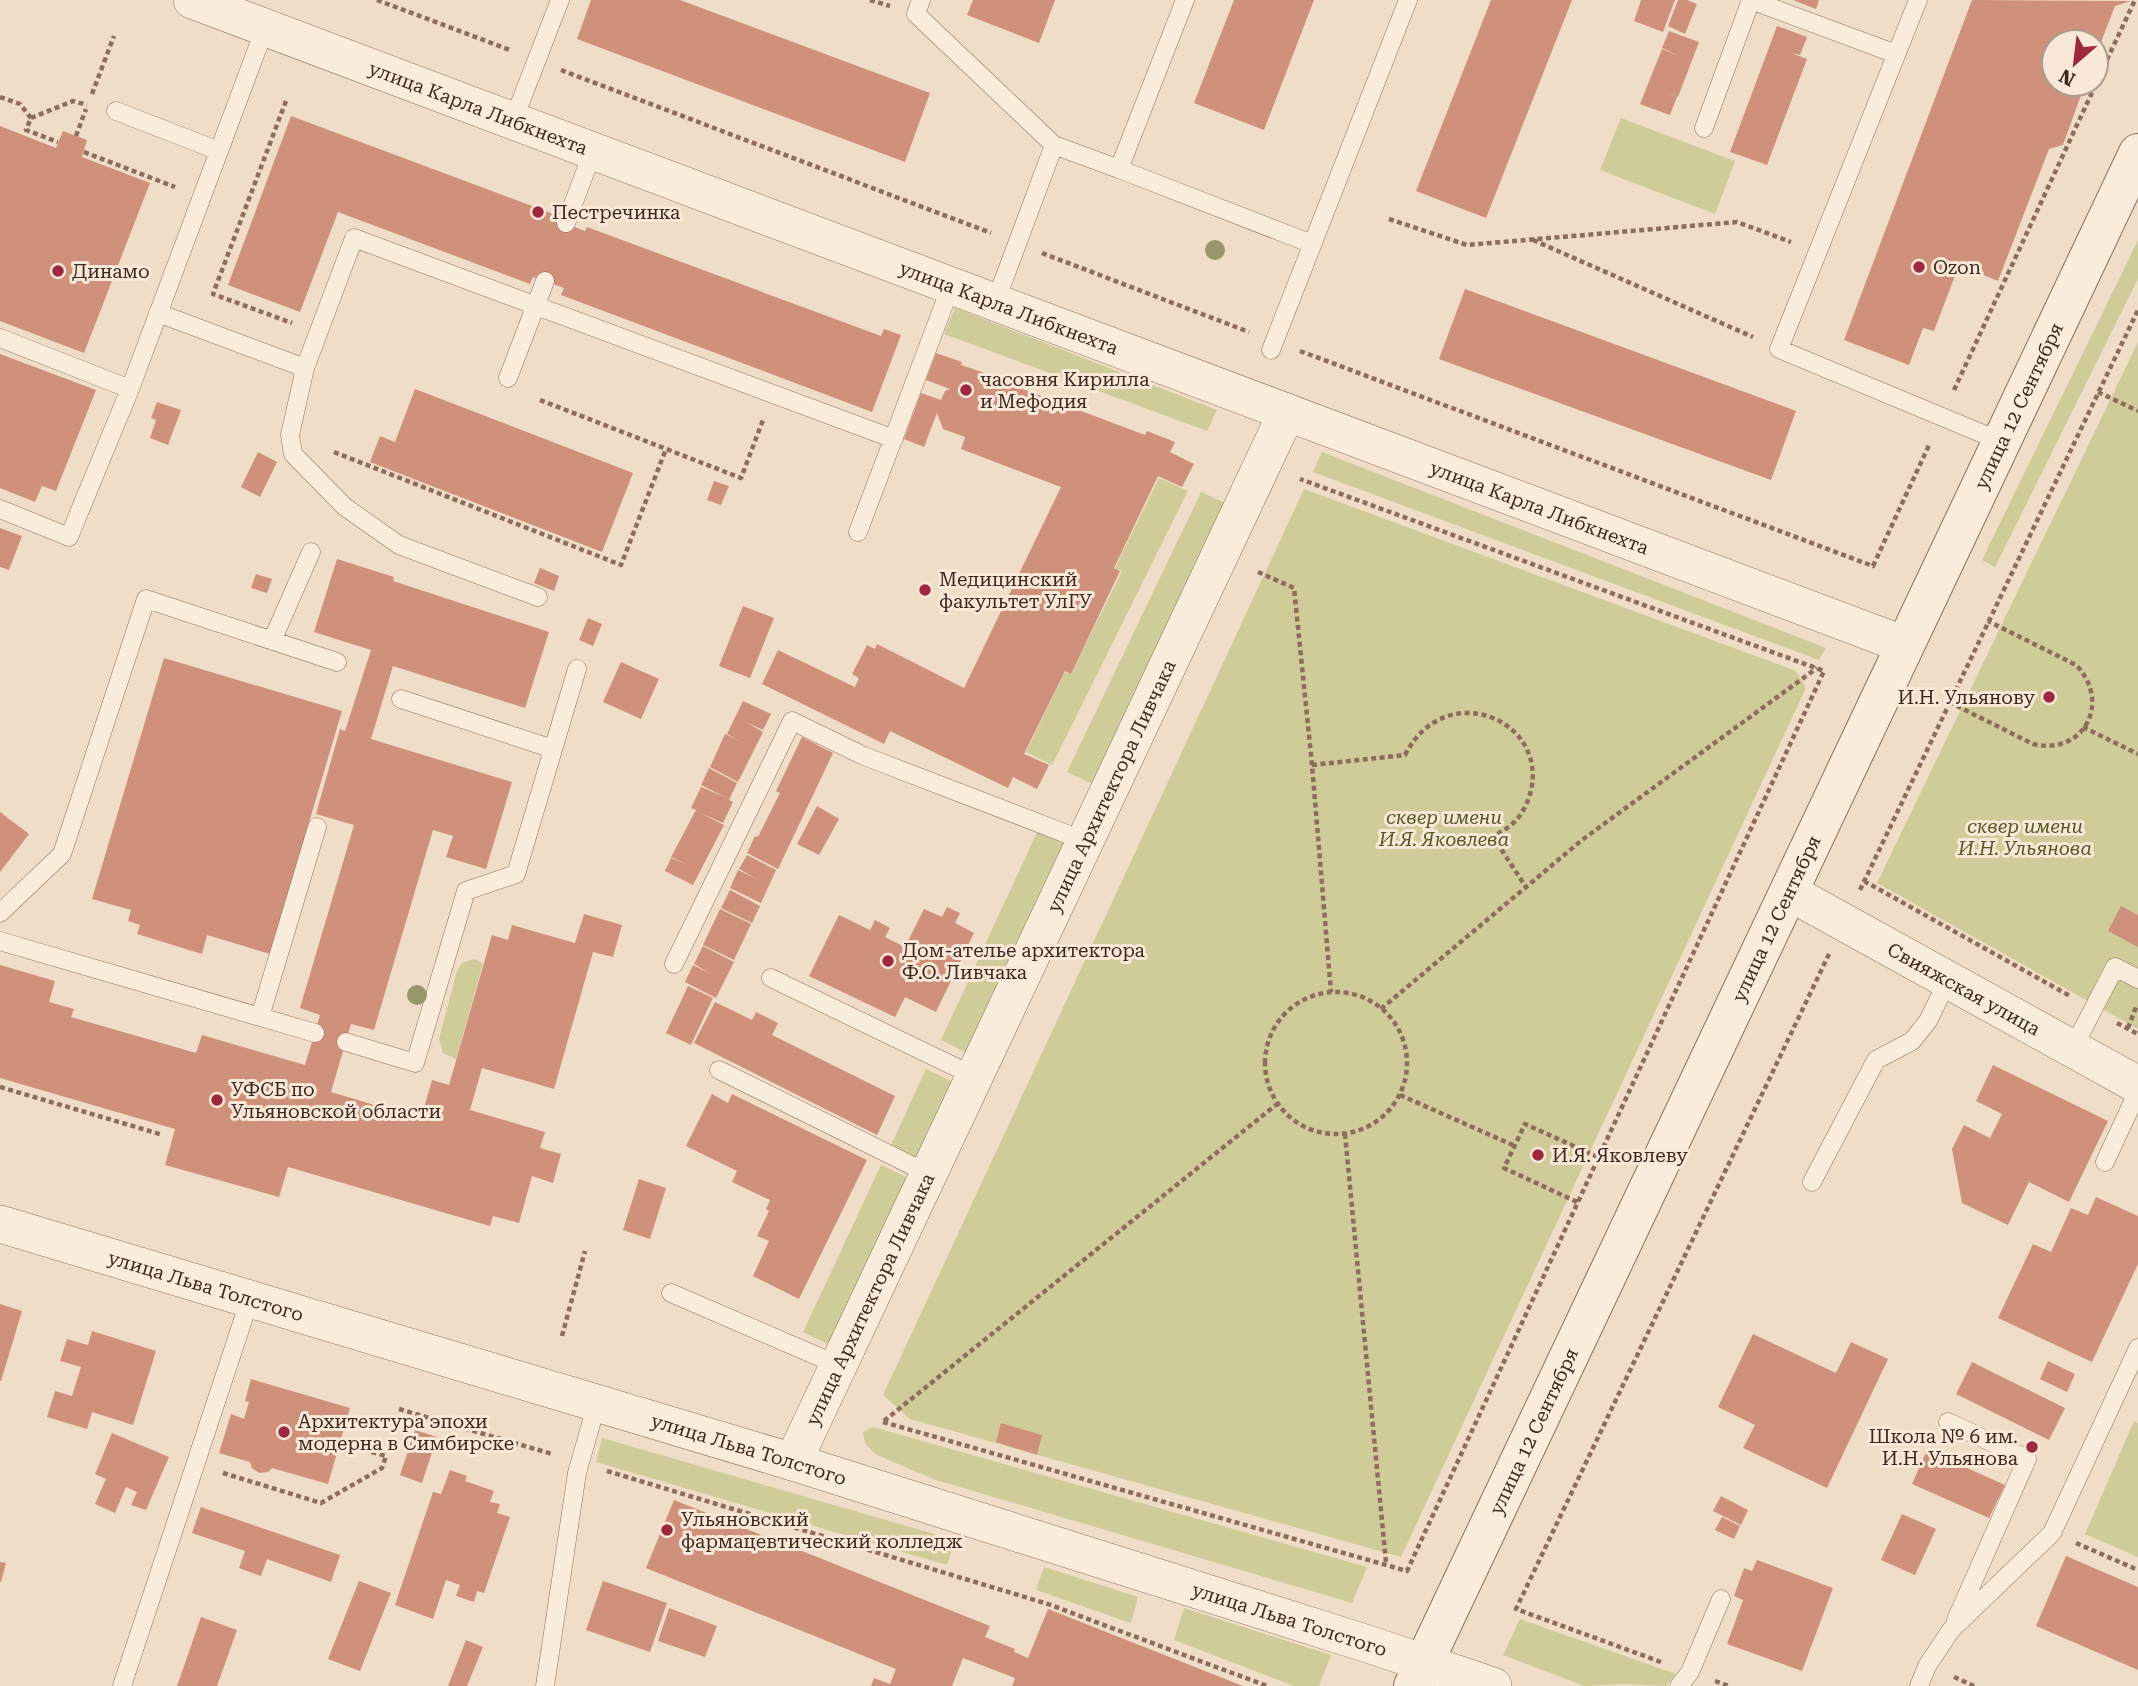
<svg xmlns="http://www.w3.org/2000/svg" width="2138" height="1686" viewBox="0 0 2138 1686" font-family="'Roboto Serif',serif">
  <rect width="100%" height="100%" fill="#f0ddc7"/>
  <path fill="#cfcc9a" d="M1621 118 1735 161 1715 214 1600 170Z
    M2138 240V279L1995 567 1982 560Z
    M955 308 1217 410 1207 431 944 334Z
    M2138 342V1029L1877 883Z
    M1322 452 1826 648 1819 660 1313 472Z
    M1159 478 1188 491 1052 765 1026 752 1065 672 1071 674 1122 571 1115 568Z
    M1304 489 1796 671 1806 688 1401 1557 910 1419 883 1395Z
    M1201 492 1225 503 1093 784 1067 772Z
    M1038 830 1066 841 967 1053 941 1040Z
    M474 959 483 963 456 1059 443 1053 439 1039 457 971 462 963Z
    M926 1069 953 1082 917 1158 891 1145Z
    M881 1165 908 1178 830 1345 803 1332Z
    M2134 1421 2138 1423V1557L2085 1534Z
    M873 1427 1367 1567 1352 1603 933 1479 877 1455 865 1444 863 1432Z
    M602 1438 955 1540 947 1565 596 1462Z
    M1044 1567 1138 1597 1131 1623 1036 1590Z
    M1184 1608 1331 1655 1319 1686H1294L1174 1640Z
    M1520 1619 1676 1674 1666 1686 1624 1684 1584 1686 1503 1655Z"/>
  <path fill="#cf917c" d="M591 0H680L930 93 905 162 577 39Z
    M973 0H1055L1039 43 967 15Z
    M1234 0H1314L1264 130 1194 103Z
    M1491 0H1572L1486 218 1416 191Z
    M1641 0H1675L1663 32 1634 21Z
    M1678 0H1687L1697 4 1685 34 1668 26Z
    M1793 0H1819L1816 9Z
    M1972 0 2131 1 2115 6 2096 55V42H2054V84H2085L2063 145 2049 149 1998 281 1959 265 1934 331 1923 328 1909 365 1844 340Z
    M1777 26 1807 37 1800 55 1791 53 1807 59 1767 165 1730 152Z
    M1669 31 1699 42 1678 97 1665 92 1677 97 1670 115 1640 104 1662 49 1679 56 1662 48Z
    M291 116 556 215 554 219 585 231 587 227 881 336 884 329 901 335 872 412 561 295 564 288 545 281 533 277 530 284 338 212 300 312 228 285Z
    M0 126 56 148 63 131 87 140 82 157 150 183 84 353 0 321Z
    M1465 289 1796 411 1771 480 1439 359Z
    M936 353 962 362 961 365 1021 385 1020 388 1145 435 1147 431 1175 442 1170 452 1194 464 1182 487 1158 476 1114 568 1120 571 1071 674 1065 671 1024 754 1049 765 1037 789 1013 777 1008 788 890 731 884 744 762 684 778 650 855 687 859 678 852 674 867 645 875 649 877 644 964 688 1061 487 961 449 965 437 943 429 937 413 924 447 904 439 921 393 941 400 945 391 950 389 926 380Z
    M0 354 96 390 56 491 42 486 35 502 0 488Z
    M415 389 633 473 602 552 370 462 380 436 395 442Z
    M157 402 181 410 168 445 150 438 156 420 151 418Z
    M258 452 277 462 260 497 241 487Z
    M714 481 729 486 721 505 707 500Z
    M0 528 22 536 9 570 0 567Z
    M337 559 394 577 393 581 549 632 525 708 393 666 371 739 512 782 486 869 446 857 453 836 433 830 374 1030 351 1024 331 1092 421 1119 432 1080 449 1085 492 935 508 940 512 925 575 943 584 914 622 925 613 957 593 952 554 1089 482 1068 470 1110 545 1132 540 1148 561 1154 553 1183 532 1176 519 1223 493 1216 490 1226 288 1167 279 1197 165 1165 175 1129 0 1078V965L55 981 49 1002 74 1009 71 1017 196 1053 202 1035 305 1065 320 1015 300 1008 354 825 316 814 340 729 345 731 371 650 314 632Z
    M540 568 559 576 554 591 534 583Z
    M256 574 272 579 267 593 251 588Z
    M743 606 774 618 750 678 719 666Z
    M588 618 602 624 593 646 579 640Z
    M164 658 342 711 270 954 207 935 202 954 137 934 140 925 128 921 131 910 92 899Z
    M621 662 659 679 641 719 603 702Z
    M743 701 771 714 763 730 746 722 763 732 738 782 710 767 725 734 742 742 727 734Z
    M802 737 833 753 778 869 747 853 755 836 758 837 780 793 776 791Z
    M709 768 737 783 729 800 733 802 723 823 698 812 724 825 693 885 665 871 671 858 688 865 671 857 696 810 691 808 701 787 727 798 701 785Z
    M817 806 839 819 819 855 797 844Z
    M0 812 29 834 0 872Z
    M747 855 776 870 761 903 730 888 738 870 757 879 739 869Z
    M730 890 760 906 752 923 721 908Z
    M2121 906 2138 915V947L2108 931Z
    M947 907 960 913 955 923 974 933 936 1012 905 997 895 1017 809 976 839 915 870 930 875 920 890 928 885 937 905 947 924 909 942 917Z
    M720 909 751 924 734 960 703 945Z
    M703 946 734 962 716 998 685 982 693 965 711 974 694 964Z
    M688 986 713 998 691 1045 666 1033Z
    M715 1002 752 1020 756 1012 778 1023 772 1035 895 1096 877 1135 694 1043Z
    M1993 1065 2108 1121 2069 1202 2029 1182 2008 1225 1962 1203 1952 1149 1964 1125 1990 1138 2002 1114 1976 1101Z
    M712 1094 728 1103 732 1094 867 1160 799 1299 753 1276 769 1241 757 1236 769 1211 766 1209 770 1200 732 1182 737 1171 686 1146Z
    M639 1179 666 1188 650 1239 623 1230Z
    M2096 1197 2138 1216V1264L2092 1362 1998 1318 2033 1244 2051 1252 2071 1208 2088 1215Z
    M0 1304 22 1311 1 1381H0Z
    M92 1331 156 1351 133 1425 92 1412 87 1429 47 1417 55 1391 72 1396 81 1367 60 1361 67 1339 88 1345Z
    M1753 1334 1836 1373 1851 1342 1888 1359 1827 1488 1743 1448 1755 1425 1718 1407Z
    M2048 1361 2075 1374 2067 1392 2040 1379Z
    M1972 1362 2065 1408 2049 1440 1956 1394Z
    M251 1379 350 1408 328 1484 272 1468 268 1472 259 1473 252 1468 250 1462 219 1453 231 1414 244 1419 249 1402 245 1401Z
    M1001 1423 1042 1435 1037 1455 996 1442Z
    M415 1430 437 1437 422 1483 400 1475Z
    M112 1433 169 1457 146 1510 131 1505 137 1492 126 1487 115 1513 95 1504 106 1479 95 1474Z
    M1927 1450 2005 1485 1989 1518 1912 1484Z
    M450 1470 467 1476 465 1481 494 1491 490 1502 500 1504 497 1513 510 1517 484 1593 477 1591 474 1602 456 1596 460 1585 446 1580 433 1619 395 1605 433 1492 441 1494Z
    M1721 1496 1748 1510 1741 1525 1713 1511Z
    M674 1500 990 1626 985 1637 1015 1649 1014 1652 1028 1658 1048 1609 1243 1686H1012L1015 1678 963 1658 952 1686H871L874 1678 890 1684 896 1669 646 1568Z
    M201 1507 340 1555 331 1582 267 1559 261 1576 239 1568 245 1551 192 1533Z
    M1902 1514 1936 1529 1915 1575 1881 1560Z
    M1722 1517 1740 1526 1734 1539 1715 1530Z
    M2066 1556 2138 1587V1670L2036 1626Z
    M1757 1560 1833 1588 1802 1671 1727 1644 1743 1600 1734 1596 1744 1568 1752 1571Z
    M0 1562 6 1563 1 1582H0Z
    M359 1581 391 1593 360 1671 328 1659Z
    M603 1581 667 1603 650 1652 586 1630Z
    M669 1608 717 1626 705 1657 658 1641Z
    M201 1617 237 1630 217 1686H177Z
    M466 1640 483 1647 467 1686H448Z"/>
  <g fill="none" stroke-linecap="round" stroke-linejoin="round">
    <g stroke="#8d6d5b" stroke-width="19">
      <path id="service" d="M921 0 916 14 1054 145 1119 169 1185 0
        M1918 0 1779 349 2000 441
        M116 111 219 151
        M513 121 560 0
        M1704 128 1751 0 1896 54
        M1119 169 1312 244
        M566 223 593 151
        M995 303 1054 145
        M158 313 305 368 354 238 894 439
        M0 338 130 389
        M1271 350 1408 0
        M305 368 290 435 293 454 345 507 399 545 538 597
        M508 378 545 281
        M0 509 69 537 130 389 265 28
        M858 532 951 286
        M272 641 311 552
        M401 699 553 749
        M0 913 62 854 146 599 337 662
        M0 941 315 1033
        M674 964 792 721 864 756 1085 841
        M771 978 974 1076
        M260 1017 317 827
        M346 1042 415 1063 466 891 516 874 577 669
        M2073 1048 2115 967 2138 979
        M719 1070 929 1174
        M2105 1162 2138 1091
        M1812 1182 1876 1060 1912 1041 1928 1021 1948 980
        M671 1293 838 1365
        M1948 1422 2027 1459 1956 1620
        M122 1686 250 1299
        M545 1686 577 1473 597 1403
        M1679 1686 1690 1672 1721 1599
        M1919 1686 1927 1666 1951 1630 2052 1533 2138 1348"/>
    </g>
    <g stroke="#8d6d5b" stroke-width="38">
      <g id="minor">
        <path id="s1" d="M192 0 1905 645"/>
        <path id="s2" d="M1789 892 2138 1085"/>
        <path id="s3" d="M0 1224 793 1462 1371 1645 1493 1686"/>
        <path id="s4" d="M793 1462 1287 412"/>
      </g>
    </g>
    <g stroke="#8d6d5b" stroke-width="40">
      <g id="tertiary">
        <path id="s5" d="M1413 1686 2138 153"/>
      </g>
    </g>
    <path stroke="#8d6d5b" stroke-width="4.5" stroke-dasharray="5 3.5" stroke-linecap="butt" d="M377 0 510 50
      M870 0 890 6
      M561 70 991 233
      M2096 83 2135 0
      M92 94 114 36
      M0 97 20 104 31 118 26 130 58 142
      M286 101 213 294 292 323
      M31 118 73 101 87 105
      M76 136 86 109
      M84 152 175 187
      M1389 219 1467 245 1737 222 1791 242
      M1533 240 1753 337
      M1042 253 1249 332
      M1300 351 1873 566 1930 443
      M1954 390 2096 84
      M2098 392 2138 411
      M540 400 741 478 763 420
      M334 452 621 565 666 449
      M1258 572 1294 588 1312 765 1331 992
      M1949 702 2033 744C2084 756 2112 702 2076 665L1988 621
      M2083 727 2138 754
      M1312 765 1405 755C1446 675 1551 721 1530 794 1527 805 1520 818 1511 825 1505 830 1499 833 1493 837L1526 887
      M1864 881 2070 996
      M1860 890 2138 310
      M1265 1063a71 71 0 1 1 142 0a71 71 0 1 1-142 0Z
      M1381 1009 1582 840 1817 668
      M2117 1023 2138 1034
      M2128 1028 2136 1007
      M0 1087 163 1135
      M1400 1095 1515 1146
      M1345 1134 1386 1563
      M1577 1202 1504 1168 1525 1124 1598 1157
      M562 1336 585 1251
      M399 1409 552 1454
      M884 1421 1277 1104
      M883 1422 1407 1571 1824 671 1300 479
      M607 1471 1048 1604 1267 1686
      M223 1473 321 1503 382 1468 386 1456 344 1444
      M2076 1543 2138 1570
      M1661 1662 1516 1609 1829 954
      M1954 1677 1974 1686
      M1715 1681 1729 1686"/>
    <use href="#service" stroke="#faecdb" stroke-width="18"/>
    <use href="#minor" stroke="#faecdb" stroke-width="37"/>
    <use href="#tertiary" stroke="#faecdb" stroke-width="38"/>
  </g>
  <g fill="#9b956e">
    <circle cx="1215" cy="250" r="10"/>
    <circle cx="417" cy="995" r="10"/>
  </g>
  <g fill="#9e293e" stroke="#f7e8d7" stroke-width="2.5">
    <circle cx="538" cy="212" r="7"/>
    <circle cx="1919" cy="267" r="7"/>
    <circle cx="58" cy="271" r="7"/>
    <circle cx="966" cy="390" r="7"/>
    <circle cx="925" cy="590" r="7"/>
    <circle cx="2049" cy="697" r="7"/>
    <circle cx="888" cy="961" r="7"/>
    <circle cx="217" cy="1100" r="7"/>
    <circle cx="1538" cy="1155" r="7"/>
    <circle cx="284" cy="1432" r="7"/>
    <circle cx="2032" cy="1447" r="7"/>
    <circle cx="667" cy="1530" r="7"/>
  </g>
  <g text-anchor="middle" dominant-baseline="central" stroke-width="6" stroke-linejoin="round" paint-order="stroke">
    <g font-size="19" fill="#3d2920" stroke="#f7e8d7">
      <text stroke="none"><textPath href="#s1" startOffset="306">улица Карла Либкнехта</textPath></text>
      <text stroke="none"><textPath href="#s1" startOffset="873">улица Карла Либкнехта</textPath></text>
      <text stroke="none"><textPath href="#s5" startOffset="1416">улица 12 Сентября</textPath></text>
      <text stroke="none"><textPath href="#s1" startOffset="1440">улица Карла Либкнехта</textPath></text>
      <text stroke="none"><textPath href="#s4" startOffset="747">улица Архитектора Ливчака</textPath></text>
      <text stroke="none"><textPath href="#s5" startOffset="849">улица 12 Сентября</textPath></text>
      <text stroke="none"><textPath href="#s2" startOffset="200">Свияжская улица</textPath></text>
      <text stroke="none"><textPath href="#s3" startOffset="215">улица Льва Толстого</textPath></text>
      <text stroke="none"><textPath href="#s4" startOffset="180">улица Архитектора Ливчака</textPath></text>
      <text stroke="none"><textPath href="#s5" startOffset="282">улица 12 Сентября</textPath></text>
      <text stroke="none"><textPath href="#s3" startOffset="782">улица Льва Толстого</textPath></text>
      <text stroke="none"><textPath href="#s3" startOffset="1349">улица Льва Толстого</textPath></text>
    </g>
    <g font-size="19" fill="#3d2920" stroke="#f7e8d7" text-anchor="start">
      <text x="552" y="212">Пестречинка</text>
      <text x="1933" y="267">Ozon</text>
      <text x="72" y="271">Динамо</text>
      <text x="980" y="379">часовня Кирилла<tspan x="980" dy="22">и Мефодия</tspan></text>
      <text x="939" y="579">Медицинский<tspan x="939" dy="22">факультет УлГУ</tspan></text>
      <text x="2035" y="697" text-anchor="end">И.Н. Ульянову</text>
      <text x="902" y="950">Дом-ателье архитектора<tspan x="902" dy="22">Ф.О. Ливчака</tspan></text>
      <text x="231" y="1089">УФСБ по<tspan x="231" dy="22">Ульяновской области</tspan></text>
      <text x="1552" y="1155">И.Я. Яковлеву</text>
      <text x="298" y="1421">Архитектура эпохи<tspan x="298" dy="22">модерна в Симбирске</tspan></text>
      <text x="2018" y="1436" text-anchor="end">Школа № 6 им.<tspan x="2018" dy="22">И.Н. Ульянова</tspan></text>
      <text x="681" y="1519">Ульяновский<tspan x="681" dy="22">фaрмацевтический колледж</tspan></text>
    </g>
    <g font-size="19" font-style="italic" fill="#555a25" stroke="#f7e8d7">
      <text x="1444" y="817">сквер имени<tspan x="1444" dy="22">И.Я. Яковлева</tspan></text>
      <text x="2025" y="826">сквер имени<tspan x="2025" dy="22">И.Н. Ульянова</tspan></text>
    </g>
  </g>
  <g transform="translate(2075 63) rotate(208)"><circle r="33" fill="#f7e8d7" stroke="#ad9c8e" stroke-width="2"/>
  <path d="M0-5L12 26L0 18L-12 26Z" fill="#9e293e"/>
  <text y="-10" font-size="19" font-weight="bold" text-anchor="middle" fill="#3d2920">N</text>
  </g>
</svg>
